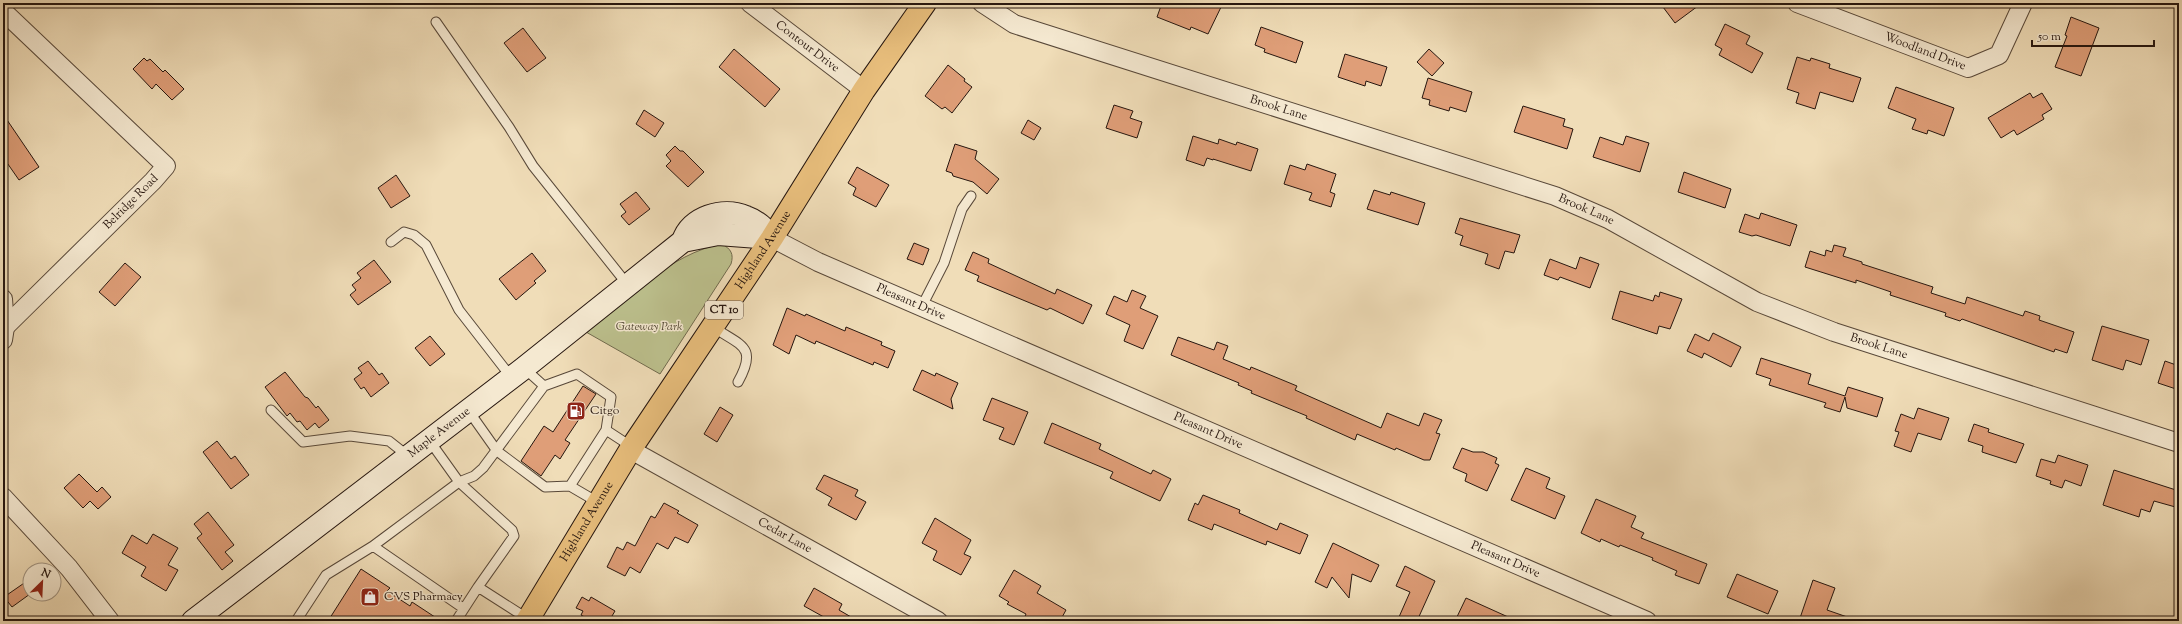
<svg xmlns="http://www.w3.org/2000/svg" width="2182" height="624" viewBox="0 0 2182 624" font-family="'Sorts Mill Goudy',serif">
  <rect width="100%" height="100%" fill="#f0ddb8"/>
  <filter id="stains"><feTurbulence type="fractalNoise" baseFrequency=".005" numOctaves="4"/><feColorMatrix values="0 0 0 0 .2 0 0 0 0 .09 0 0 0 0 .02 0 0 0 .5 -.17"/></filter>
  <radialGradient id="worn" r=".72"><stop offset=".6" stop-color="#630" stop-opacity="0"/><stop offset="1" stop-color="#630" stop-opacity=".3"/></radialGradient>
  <path fill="#bcc08d" stroke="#716b4e" d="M722 244C731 249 734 254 731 264L660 374 586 332C626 300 671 253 722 244Z"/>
  <path fill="#df9e78" stroke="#26160f" d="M1162 3H1223L1208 34 1191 27 1190 30 1157 17Z
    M1660 3H1702L1675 23Z
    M2071 17 2099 28 2081 76 2055 67 2067 36 2065 35Z
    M1725 24 1750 36 1746 44 1763 53 1752 73 1719 55 1722 49 1715 45Z
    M1261 27 1303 42 1296 63 1264 52 1265 49 1255 45Z
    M523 28 546 58 527 72 504 43Z
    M734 49 780 89 765 107 719 67Z
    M1429 49 1444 63 1432 76 1417 62Z
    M1345 54 1387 67 1381 86 1366 81 1365 86 1338 77Z
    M1797 57 1810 61 1811 58 1830 64 1829 68 1861 78 1853 102 1820 92 1815 109 1796 103 1799 93 1787 89Z
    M144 58 147 61 150 59 163 72 165 70 184 89 172 100 156 84 152 89 133 69Z
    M948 65 965 79 964 81 972 87 952 113 945 107 942 109 925 96Z
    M1428 78 1472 92 1466 112 1450 107 1449 111 1429 105 1430 100 1422 98Z
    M1896 87 1954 108 1944 136 1928 130 1927 134 1912 129 1916 119 1888 108Z
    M2030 93 2033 98 2042 93 2052 109 2042 115 2044 119 2017 135 2014 130 2001 138 1988 118Z
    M1114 105 1133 111 1130 118 1142 122 1137 138 1106 128Z
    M1523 106 1565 119 1563 126 1573 129 1567 149 1514 132Z
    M644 110 664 123 655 137 636 124Z
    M3 114 39 167 19 180 3 157Z
    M1028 120 1041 128 1034 140 1021 133Z
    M1193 136 1218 144 1219 139 1236 145 1237 142 1258 149 1251 171 1213 159V160L1207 158 1204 166 1186 160Z
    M1626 136 1649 143 1640 172 1593 157 1600 137 1623 145Z
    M955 144 977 151 975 159 999 179 987 194 973 182 953 176 952 173 946 171Z
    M675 146 680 151H683L704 172 688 187 666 166 671 161 666 155Z
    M1307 164 1336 174 1330 192 1335 194 1331 207 1309 200 1312 193 1284 184 1290 165 1305 170Z
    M857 167 889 185 876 207 853 195 856 188 848 183Z
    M1684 172 1731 189 1725 208 1678 192Z
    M396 175 410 196 391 208 378 188Z
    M1374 190 1390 195 1391 192 1425 203 1418 225 1367 209Z
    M636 192 650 209 629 225 621 216 626 212 620 204Z
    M1761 213 1797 225 1790 246 1756 235 1752 236 1739 232 1745 214 1759 219Z
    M1460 218 1520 235 1514 253 1505 251 1499 269 1485 264 1488 254 1460 245 1463 236 1455 233Z
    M914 243 929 249 923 265 907 259Z
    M1834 245 1846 248 1843 256 1862 262V264L1933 287 1931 293 1965 304 1967 297 2023 316 2025 311 2040 316 2039 320 2074 332 2067 353 2055 349 2054 352 1962 319 1960 321 1945 316 1946 313 1890 295 1891 292 1856 280V283L1805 267 1810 251 1825 256 1826 250 1832 252Z
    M973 252 989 259 988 263 1055 294 1057 289 1092 305 1083 324 1050 308 1047 310 977 281 979 276 965 270Z
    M532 253 546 271 534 281 536 283 516 300 499 279Z
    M1580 257 1599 264 1590 288 1560 277 1558 280 1544 275 1550 259 1576 269Z
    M374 260 391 282 358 305 350 295 356 290 352 285 361 278 357 273Z
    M125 263 141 277 115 306 99 292Z
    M1132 290 1146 296 1140 308 1158 316 1143 349 1124 341 1130 325 1106 314 1114 296 1127 302Z
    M1620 291 1653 301 1655 295 1659 297 1660 292 1682 299 1670 329 1659 326 1657 334 1612 319Z
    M787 308 805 316 806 314 845 331 846 327 882 342 881 345 895 351 888 368 874 362 873 365 816 341 815 344 796 335 789 354 773 345Z
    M2102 326 2149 340 2141 365 2126 360 2123 370 2092 360Z
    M1713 333 1741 347 1731 367 1704 353 1702 358 1687 351 1695 334 1709 341Z
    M430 336 445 354 430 366 415 348Z
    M1178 337 1214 350 1217 342 1228 346 1223 359 1250 370 1251 367 1297 386 1295 390 1381 428 1387 413 1419 426 1424 413 1442 420 1436 433 1440 434 1430 460H1424L1396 448 1395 450 1357 434 1355 440 1306 418 1307 416 1251 393 1252 391 1238 385 1239 383 1171 355Z
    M1761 358 1811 374 1808 384 1845 396 1848 387 1883 398 1877 417 1847 408 1845 397 1840 412 1824 407 1826 403 1769 385 1771 379 1756 374Z
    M368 361 379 375 382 373 389 383 371 397 364 387 361 389 354 379 362 373 358 368Z
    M2165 361 2179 366V390L2158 383Z
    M922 370 935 376 936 373 958 383 951 399 953 409 913 390Z
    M285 372 305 397 308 398 316 408 318 406 329 420 319 428 315 423 307 430 300 421 297 422 290 413 287 416 265 387Z
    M583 386 596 394 565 440 570 443 560 459 555 455 541 476 521 461 544 426 553 432Z
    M992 398 1028 412 1014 445 999 439 1004 428 983 420Z
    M720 407 733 415 717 442 704 434Z
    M1918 408 1949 418 1941 440 1918 433 1911 452 1894 446 1899 432 1895 431 1901 414 1914 419Z
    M1052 423 1101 444 1099 449 1151 474 1153 470 1171 479 1160 501 1110 478 1113 472 1044 443Z
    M1974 424 1989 429 1988 432 2024 444 2016 463 1982 452 1983 446 1968 441Z
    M217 441 231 459 235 456 249 475 231 489 203 452Z
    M1462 448 1473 452H1483L1497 458 1495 463 1499 465 1487 491 1465 481 1467 474 1453 468Z
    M2058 455 2088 465 2081 486 2065 480 2062 488 2050 484 2051 481 2036 476 2041 459 2055 463Z
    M1526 468 1550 478 1546 488 1565 496 1555 519 1511 500Z
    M2114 470 2179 491V508L2154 501 2150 512 2141 509 2139 517 2103 505Z
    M79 474 97 492 102 487 111 497 98 509 90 501 83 508 64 488Z
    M824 475 858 490 855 496 866 502 856 520 828 505 832 498 816 489Z
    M1203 495 1240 510 1239 513 1277 530 1280 523 1308 535 1300 554 1267 541 1266 545 1214 524 1212 530 1188 520 1195 503 1198 505Z
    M1596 499 1636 516 1631 527 1644 533 1641 538 1707 564 1699 584 1675 575 1677 571 1652 560 1653 558 1620 545 1619 547 1601 539 1600 542 1581 533Z
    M664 503 679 511 677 513 698 525 688 543 675 537 668 549 657 543 640 573 630 567 625 576 607 567 617 547 623 550 627 542 635 546 651 516 655 518Z
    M208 512 234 545 225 552 233 561 222 570 197 538 202 534 194 524Z
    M935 518 971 540 964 554 971 557 961 575 933 560 937 551 922 543Z
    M153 534 178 548 168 565 178 570 166 591 141 576 146 567 122 553 132 535 147 544Z
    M1333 543 1379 565 1371 582 1352 574 1349 598 1332 577 1327 588 1315 582Z
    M1405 566 1435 581 1417 621H1408L1399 617 1410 592 1396 586Z
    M361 569 390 588 387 591 410 606 412 602 441 621H328Z
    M1014 570 1041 586 1037 593 1066 610 1060 621H1023L1026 614 1007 604 1009 602 999 596Z
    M1737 574 1778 591 1768 614 1727 597Z
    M30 579V594L12 607 4 597Z
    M1813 580 1835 588 1827 610 1853 619 1852 621H1799Z
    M814 588 842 604 839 610 858 621H831L804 606Z
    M582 597 589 601 591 597 615 611 609 621H592L581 615 583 611 576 608Z
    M1466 598 1517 621H1455Z"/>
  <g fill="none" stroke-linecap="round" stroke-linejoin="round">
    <g stroke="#584839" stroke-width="11">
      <path id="lane" d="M436 22 509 127 533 166 627 284
        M391 242 404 232 414 235 426 245 459 310 511 377
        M922 306 944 263 962 209 971 196
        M713 327C741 346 758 346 738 382
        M524 368 544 386 577 374 611 397 606 430 570 486
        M271 410 303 442 350 436 389 441 408 456
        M468 410 497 451 545 487 570 486 599 503
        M606 430 632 447
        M429 440 459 482 512 530 514 536 478 587 528 619
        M373 546 463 608
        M296 621 326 575 373 546 459 482 474 476 483 468 544 386
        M456 621 478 587"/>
    </g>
    <g stroke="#584839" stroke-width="20">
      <g id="street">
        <path id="s1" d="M750 3 864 90"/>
        <path id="s2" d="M982 3 1014 24 1555 196 1608 219 1757 302 1834 332 2179 443"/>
        <path id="s3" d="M1797 3 1968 68 1999 55 2023 3"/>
        <path d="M3 11 166 166 153 181 5 327"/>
        <path id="s4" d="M772 238 818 262 1647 621"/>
        <path d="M3 299 5 327 3 340"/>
        <path id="s5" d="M631 450 938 621"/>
        <path d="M3 497 69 568 110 621"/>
      </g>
    </g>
    <g stroke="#26160f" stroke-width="24">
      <g id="secondary">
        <path d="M683 241C690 217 723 207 746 217 757 221 765 228 772 238"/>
        <path id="s6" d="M193 621 524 368 683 241 718 234 772 238"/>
      </g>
    </g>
    <g stroke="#26160f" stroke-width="24">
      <g id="highway">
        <path id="s7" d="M527 621 632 447 772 238 864 90 925 3"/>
      </g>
    </g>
    <use href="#lane" stroke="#f5e9d1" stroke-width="9"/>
    <use href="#street" stroke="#f5e9d1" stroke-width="18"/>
    <use href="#secondary" stroke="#f5e9d1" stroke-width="22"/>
    <use href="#highway" stroke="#e8be7c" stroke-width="22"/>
  </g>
  <defs>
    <g id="fuel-square" transform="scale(1)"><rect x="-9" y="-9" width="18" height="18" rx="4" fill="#8f2418" stroke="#f5e9d1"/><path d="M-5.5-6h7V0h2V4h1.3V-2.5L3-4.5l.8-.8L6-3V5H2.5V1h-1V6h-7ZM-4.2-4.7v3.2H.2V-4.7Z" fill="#fff"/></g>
    <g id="shop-square" transform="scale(1)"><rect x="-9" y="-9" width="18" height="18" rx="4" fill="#8f2418" stroke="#f5e9d1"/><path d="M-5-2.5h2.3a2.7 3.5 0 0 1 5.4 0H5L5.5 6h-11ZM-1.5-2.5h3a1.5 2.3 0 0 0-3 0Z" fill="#fff"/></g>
  </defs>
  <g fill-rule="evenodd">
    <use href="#fuel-square" x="576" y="411"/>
    <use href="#shop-square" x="370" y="597"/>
  </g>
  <g text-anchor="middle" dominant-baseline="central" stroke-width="3" stroke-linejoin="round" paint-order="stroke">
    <rect fill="#f5e9d1" stroke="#645549" stroke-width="1" x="705" y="301" width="38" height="18" rx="3"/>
    <g font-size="11" font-weight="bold" fill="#26160f">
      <text x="724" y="310">CT 10</text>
    </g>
    <g font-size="12" fill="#26160f" stroke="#f5e9d1">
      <text stroke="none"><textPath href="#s1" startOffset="72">Contour Drive</textPath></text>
      <text stroke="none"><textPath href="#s3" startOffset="137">Woodland Drive</textPath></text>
      <text stroke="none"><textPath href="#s2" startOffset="316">Brook Lane</textPath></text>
      <text transform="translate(131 202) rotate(-45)">Belridge Road</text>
      <text stroke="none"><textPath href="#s2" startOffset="640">Brook Lane</textPath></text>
      <text stroke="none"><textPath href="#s7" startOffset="440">Highland Avenue</textPath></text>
      <text stroke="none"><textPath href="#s4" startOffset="153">Pleasant Drive</textPath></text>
      <text stroke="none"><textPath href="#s2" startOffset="964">Brook Lane</textPath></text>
      <text stroke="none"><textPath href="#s4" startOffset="477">Pleasant Drive</textPath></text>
      <text stroke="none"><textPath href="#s6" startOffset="310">Maple Avenue</textPath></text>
      <text stroke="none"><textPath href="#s7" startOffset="116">Highland Avenue</textPath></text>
      <text stroke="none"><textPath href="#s5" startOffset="176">Cedar Lane</textPath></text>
      <text stroke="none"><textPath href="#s4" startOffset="801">Pleasant Drive</textPath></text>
    </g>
    <g font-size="12" font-style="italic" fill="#534935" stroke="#f5e9d1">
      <text x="649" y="327">Gateway Park</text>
    </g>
    <g font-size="12" fill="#26160f" stroke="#f5e9d1" text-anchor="start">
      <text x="590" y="411">Citgo</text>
      <text x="384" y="597">CVS Pharmacy</text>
    </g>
  </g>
  <rect width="2182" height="624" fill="none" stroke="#f0ddb8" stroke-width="16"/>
  <rect x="4" y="4" width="2174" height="616" fill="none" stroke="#26160f" stroke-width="2"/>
  <rect x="8" y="8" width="2166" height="608" fill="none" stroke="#26160f"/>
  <g transform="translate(42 582) rotate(24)"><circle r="19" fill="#f5e9d1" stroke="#a29583"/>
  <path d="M0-3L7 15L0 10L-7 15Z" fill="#8f2418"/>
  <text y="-6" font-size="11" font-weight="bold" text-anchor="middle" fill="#26160f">N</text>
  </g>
  <path d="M2032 40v6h122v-6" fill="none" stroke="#26160f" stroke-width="2"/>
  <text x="2038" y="40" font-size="12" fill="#26160f" stroke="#f5e9d1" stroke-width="3" paint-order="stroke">50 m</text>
  <rect width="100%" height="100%" filter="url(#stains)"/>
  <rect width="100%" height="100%" fill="url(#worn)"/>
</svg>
